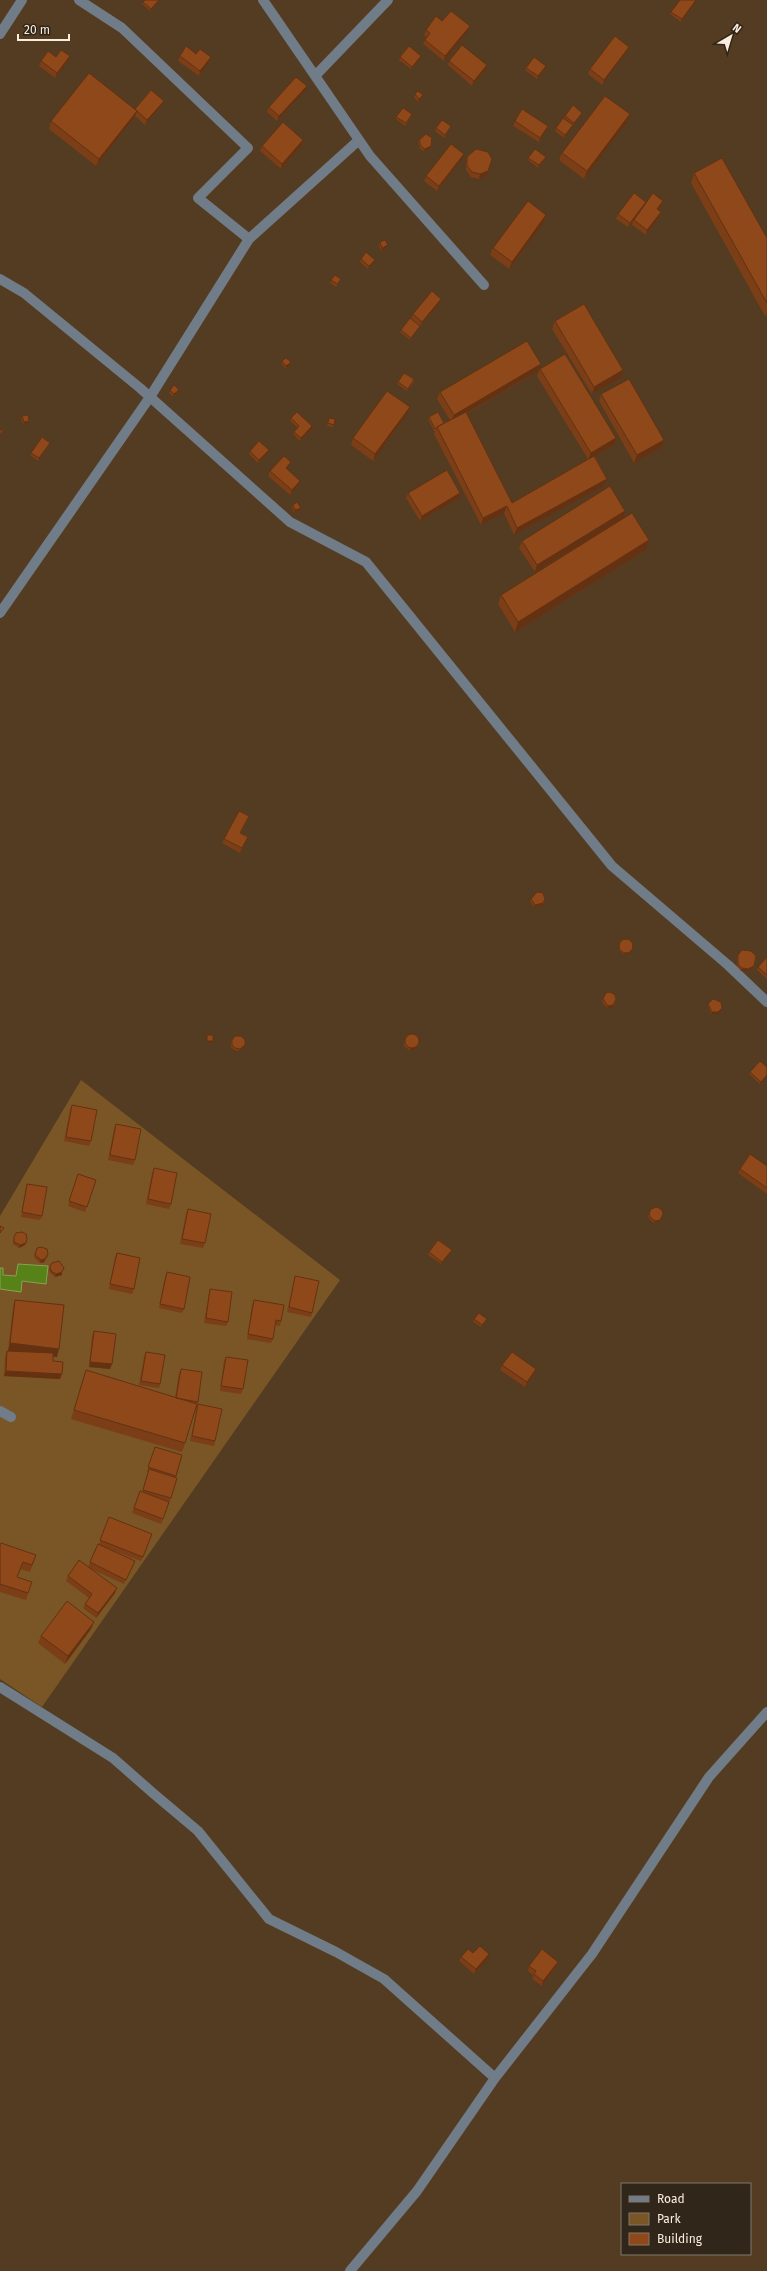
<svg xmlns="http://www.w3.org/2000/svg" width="767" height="2271" viewBox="0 0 767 2271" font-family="'Fira Sans',sans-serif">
  <rect width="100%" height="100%" fill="#533c21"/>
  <path fill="#7a5526" d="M81 1080 340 1280 42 1707 0 1679V1216Z"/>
  <path fill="#568218" stroke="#88a253" d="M18 1264 48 1266 46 1284 22 1281 21 1292 0 1289V1268H3V1275L16 1276Z"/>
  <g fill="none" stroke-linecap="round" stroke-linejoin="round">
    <path stroke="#707c88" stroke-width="10" d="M79 0 122 28 248 148 198 198 249 239
      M263 0 370 156 484 285
      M0 34 22 0
      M315 76 388 0
      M0 279 24 293 140 388 290 522 366 562 612 866 728 965 767 1002
      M0 613 150 397 249 239 359 140
      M0 1411 11 1417
      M0 1687 113 1758 154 1794 198 1831 269 1919 336 1952 384 1979 495 2078
      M350 2271 417 2191 495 2078 592 1954 709 1777 767 1712"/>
  </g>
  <path fill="#7b3e16" d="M145 0H160L150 11 142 4Z
    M696 2 681 22 670 14 671 12Z
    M442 21 470 26 468 31 444 61 423 44 425 40 427 37 424 35 426 30Z
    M629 47 627 51 602 85 588 74 590 69Z
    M196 54 211 57 209 62 199 76 178 61 180 56Z
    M421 56 420 58 411 69 399 60 400 57Z
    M56 57 69 61 55 78 39 66 41 61Z
    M449 61 485 70 472 86 448 65Z
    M546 66 545 68 537 79 525 70 526 68Z
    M305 91 277 121 267 112 269 107Z
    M415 94 422 97 418 102 414 97Z
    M162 105 145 125 135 116 134 118 96 166 49 129 51 121Z
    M412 114 411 117 405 126 396 119V117Z
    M630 114 627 122 584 179 559 160 562 153Z
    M581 115 574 125 564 118 565 116Z
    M515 121 548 126 546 131 539 142 513 126Z
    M573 125 572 128 564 138 555 131 556 128Z
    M451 126 450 128 444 138 435 131 436 128Z
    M303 140 302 145 281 169 260 151 262 146Z
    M419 140 431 146 430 149 424 151 420 149 418 142Z
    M467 157 486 176 479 179 471 177 466 170V162Z
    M546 157 545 159 538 168 528 160V158Z
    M462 159 437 191 424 181 426 176Z
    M694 173 767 238V315L765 316 691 183Z
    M663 201 661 205 658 210 661 212 659 217 646 235 632 225 633 221 628 227 616 219 618 214 644 205Z
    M546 215 544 222 509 269 490 255 493 248Z
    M380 242 387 248 381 251 379 245Z
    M361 259 374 262 368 269 360 262Z
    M341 279 340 281 336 287 330 283 331 280Z
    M439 304 420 326 419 328 410 340 400 332 401 330 416 323 411 319 413 314Z
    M555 321 621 378 592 394 552 329Z
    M282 361 291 362 290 365 286 369 282 364Z
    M540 369 616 438 614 445 595 456 607 479 604 486 514 535 504 513 481 525 434 434 435 431H434L428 419 429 417 444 423 450 420 437 399 440 392 538 371 466 414 512 503 588 459 537 376Z
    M414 379V382L407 391 397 384 398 382Z
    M170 390 178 392 173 396 169 393Z
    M601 394 662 447 634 463 599 401Z
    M407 414 373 461 351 445 353 438Z
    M22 416 29 421 28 423 23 425 21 418Z
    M291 418 312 426V429L300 441 293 434 294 432 298 428 290 421Z
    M329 418 334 425 333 427 327 426Z
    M49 445 38 461 30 455 31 453Z
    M250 451 268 453 258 463 249 454Z
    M291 462 289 467 287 469 298 486 290 495 268 476 270 471Z
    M408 493H460L459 498 420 521 406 498Z
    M293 505 300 510 294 513 292 507Z
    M623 518 535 572 519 548 522 541Z
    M646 550 515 632 498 604 501 595Z
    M249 816 247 821 241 833 248 837 240 853 222 843 224 839Z
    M531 899H545L543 906 534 907 530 901Z
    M620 943 632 951 628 954 624 955 619 950V946Z
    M738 955 754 966 753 968 748 971H741L737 966V957Z
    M767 957V979L757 970 758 967Z
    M603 999 616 1002 612 1008H607L602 1002Z
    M708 1004 722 1008 721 1011 718 1014H711L708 1006Z
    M405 1039 417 1046 414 1050 410 1051 404 1046V1042Z
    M232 1040 244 1047 239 1051 234 1050 231 1047V1042Z
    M767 1067 760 1084 749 1074 750 1072Z
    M72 1105 91 1141 89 1146 64 1141 70 1110Z
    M116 1124 135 1160 133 1165 108 1160 114 1129Z
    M767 1166V1194L738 1173 740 1169Z
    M154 1168 171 1204 169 1209 146 1204 152 1173Z
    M78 1174 96 1180 85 1212 68 1206Z
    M27 1184 42 1216 40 1220 21 1217 26 1189Z
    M188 1209 205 1243 203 1248 180 1244 186 1214Z
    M651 1209 662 1216 659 1222 654 1223 650 1220 648 1216Z
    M16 1233 25 1245 19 1248 13 1244V1240Z
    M37 1248 48 1256 44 1262 40 1263 34 1257Z
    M429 1252H451L441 1264 428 1255Z
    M117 1253 134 1289 132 1294 109 1289 115 1257Z
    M52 1263 62 1275 55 1277 50 1273 49 1269Z
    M167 1272 184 1309 182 1313 159 1308 165 1277Z
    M295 1276 312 1313 311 1317 287 1312 294 1281Z
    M210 1289 228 1322 226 1326 204 1323 209 1293Z
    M15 1300 57 1357 53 1356V1361L60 1379 4 1376 5 1356 7 1351H13H8L13 1307Z
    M254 1300 281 1321 280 1326 275 1325 273 1339 271 1343 247 1339 252 1305Z
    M474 1319 486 1321 481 1327 473 1322Z
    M94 1331 110 1369 89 1367 92 1336Z
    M146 1352 160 1384 159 1388 139 1385 144 1357Z
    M226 1357 243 1389 241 1394 220 1391 224 1361Z
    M502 1365 535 1373 525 1387 500 1370Z
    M181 1369 198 1402 182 1452 71 1419 86 1370 175 1398 179 1373Z
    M198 1404 215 1441 214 1446 190 1441 197 1409Z
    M155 1447 182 1455 176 1478 171 1498 161 1524 132 1513 140 1491 142 1492 148 1472H147Z
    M109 1517 152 1534 141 1561 101 1546 133 1566 124 1584 91 1569 115 1593 96 1618 83 1608 85 1604 89 1598 66 1581 68 1576 88 1567 99 1544Z
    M0 1545 36 1555 30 1572 20 1569 17 1577 28 1593 26 1600 0 1592Z
    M91 1629 65 1664 38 1643 41 1636Z
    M473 1953 488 1959 474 1974 459 1961 461 1957Z
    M558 1962 556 1967 542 1986 532 1979 533 1975 528 1971 529 1966Z"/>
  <path fill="#643212" d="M159 0H160L150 11 151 9Z
    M696 0V2L681 22 682 19Z
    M470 26 468 31 444 61 445 56Z
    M629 47 627 51 602 85 604 80Z
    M70 56 69 61 55 78 57 73Z
    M421 56 420 58 411 69 412 67Z
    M211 57 209 62 199 76 200 71Z
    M487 65 485 70 472 86 474 81Z
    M546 66 545 68 537 79 538 76Z
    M307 86 305 91 277 121 279 116Z
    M423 95 422 97 418 102 419 99Z
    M164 101 162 105 145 125 147 120Z
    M137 111 134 118 96 166 99 159Z
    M582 113 581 115 574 125V123Z
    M630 114 627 122 584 179 587 171Z
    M573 125 572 128 564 138 565 135Z
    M548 126 546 131 539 142 540 138Z
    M303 140 302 145 281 169 282 164Z
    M431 146 430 149 424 151 425 149Z
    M464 154 462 159 437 191 439 186Z
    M546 157 545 159 538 168 539 165Z
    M488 171 486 176 479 179 480 174Z
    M663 201 661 205 655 214 657 209Z
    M646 202 644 207 628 227 630 223Z
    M661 212 659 217 646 235 647 230Z
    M546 215 544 222 509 269 512 262Z
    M388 245 387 248 381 251 382 248Z
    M375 260 374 262 368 269 369 266Z
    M441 299 439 304 420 326 422 322Z
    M420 326 419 328 410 340 411 338Z
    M291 362 290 365 286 369V366Z
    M541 364 538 371 451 422 454 415Z
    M623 370 621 378 592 394 594 387Z
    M179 390 178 392 173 396 174 394Z
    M410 407 407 414 373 461 375 454Z
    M29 421 28 423 23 425 24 422Z
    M312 426V429L300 441 301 438Z
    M616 438 614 445 588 460 591 453Z
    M664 440 662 447 634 463 637 455Z
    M50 443 49 445 38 461 39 458Z
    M269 450 268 453 258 463 259 460Z
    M291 462 289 467 284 473 286 468Z
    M607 479 604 486 514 535 517 528Z
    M300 481 298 486 290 495 292 490Z
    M460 493 459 498 420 521 422 516Z
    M507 506 504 513 481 525 483 518Z
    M301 508 300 510 294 513 295 510Z
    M625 511 623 518 535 572 537 565Z
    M649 540 646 550 515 632 518 622Z
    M249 816 247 821 238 838 240 833Z
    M248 837 246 842 240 853 242 848Z
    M543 903V906L534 907 535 905Z
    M632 948V951L628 954 624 955 625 952Z
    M754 966 753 968 748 971H741L742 968Z
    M616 999 612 1008H607L608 1006Z
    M722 1008 721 1011 718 1014H711L712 1012Z
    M207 1041H213L212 1043H206Z
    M418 1044 417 1046 414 1050 410 1051V1048Z
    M245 1045 244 1047 239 1051 240 1049Z
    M767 1075V1076L760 1084 761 1082Z
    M663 1214 659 1222 654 1223 655 1221Z
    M26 1243 25 1245 19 1248 20 1245Z
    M452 1250 451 1252 441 1264 442 1262Z
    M48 1254 44 1262 40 1263 41 1260Z
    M62 1272V1275L55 1277 56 1274Z
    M10 1343 59 1349 57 1357 8 1351Z
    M90 1362 112 1364 110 1369 89 1367Z
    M536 1369 535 1373 525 1387 527 1382Z
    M6 1371 62 1374 60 1379 4 1376Z
    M117 1588 115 1593 96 1618 98 1613Z
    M94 1622 91 1629 65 1664 68 1656Z
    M489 1954 488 1959 474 1974 476 1969Z
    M558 1962 556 1967 542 1986 543 1981Z"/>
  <path fill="#8f4819" stroke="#643212" d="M145 0H159L151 9 143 2Z
    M680 0H696L682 19 671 12Z
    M451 11 470 26 445 56 425 40 430 33 426 30 436 16 442 21Z
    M615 36 629 47 604 80 590 69Z
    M462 45 487 65 474 81 449 61Z
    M186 46 196 54 200 49 211 57 200 71 180 56Z
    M409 46 421 56 412 67 400 57Z
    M61 50 70 56 57 73 41 61 48 51 56 57Z
    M534 57 546 66 538 76 526 68Z
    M89 73 137 111 99 159 51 121Z
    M296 77 307 86 279 116 269 107Z
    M151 90 164 101 147 120 135 109Z
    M418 91 423 95 419 99 415 94Z
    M605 96 630 114 587 171 562 153Z
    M573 105 582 113 574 123 565 116Z
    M403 108 412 114 406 123 396 117Z
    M522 109 548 126 540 138 515 121Z
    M563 118 573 125 565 135 556 128Z
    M442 120 451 126 445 135 436 128Z
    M283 122 303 140 282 164 262 146Z
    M426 134 432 138 431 146 425 149 421 146 419 140Z
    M451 144 464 154 439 186 426 176Z
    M476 149 488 152 492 159 488 171 480 174 472 172 467 166V157Z
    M535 149 546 157 539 165 528 158Z
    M722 158 767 238V303L694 173Z
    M634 193 646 202 630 223 618 214Z
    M653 193 663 201 657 209 661 212 647 230 634 220Z
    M528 201 546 215 512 262 493 248Z
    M385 240 388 245 382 248 380 242Z
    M366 252 375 260 369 266 361 259Z
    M335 275 341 279 337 284 331 280Z
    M432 291 441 299 422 322 413 314Z
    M584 304 623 370 594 387 555 321Z
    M410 318 420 326 411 338 401 330Z
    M527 341 541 364 454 415 440 392Z
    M565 354 616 438 591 453 540 369Z
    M286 358 291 362 286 366 282 361Z
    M404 373 414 379 408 389 398 382Z
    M629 379 664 440 637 455 601 394Z
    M174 385 179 390 174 394 170 390Z
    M387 391 410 407 375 454 353 438Z
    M297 412 312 426 301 438 294 432 299 426 291 418Z
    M438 412 444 423 437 427 435 429 429 417Z
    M466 412 512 503 594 456 607 479 517 528 507 506 483 518 437 427Z
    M28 415 29 421 24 422 22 416Z
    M329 418 335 419 334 425 328 423Z
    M0 429 3 431 0 435Z
    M42 437 50 443 39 458 31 453Z
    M259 441 269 450 259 460 250 451Z
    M284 456 291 462 286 468 300 481 292 490 270 471Z
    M447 470 460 493 422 516 408 493Z
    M610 486 625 511 537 565 522 541Z
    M297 502 301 508 295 510 293 505Z
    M632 513 649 540 518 622 501 595Z
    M239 811 249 816 240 833 248 837 242 848 224 839Z
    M537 892 543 893 545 899 543 903 535 905 531 899Z
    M619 946a7 7 0 1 1 14 0a7 7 0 1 1-14 0Z
    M742 950 751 951 756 956 754 966 748 969 742 968 738 964V955Z
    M767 957V975L758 967Z
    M610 992 615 995 616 999 613 1005 608 1006 603 999 606 993Z
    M713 999 721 1002 722 1008 718 1012H712L708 1004Z
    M405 1041a7 7 0 1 1 14 0a7 7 0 1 1-14 0Z
    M207 1035H213V1041H207Z
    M235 1036H241L245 1040V1045L240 1049 235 1048 232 1045V1040Z
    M760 1061 767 1067V1075L761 1082 750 1072Z
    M72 1105 97 1110 91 1141 66 1137Z
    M116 1124 141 1129 135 1160 110 1155Z
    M750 1154 767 1166V1188L740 1169Z
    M154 1168 177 1173 171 1204 148 1199Z
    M78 1174 96 1180 87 1207 69 1201Z
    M27 1184 47 1187 42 1216 22 1212Z
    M657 1207 662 1210 663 1214 660 1220 655 1221 651 1218 649 1214 651 1209Z
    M188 1209 211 1214 205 1243 182 1239Z
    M0 1226 4 1228 0 1233Z
    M22 1232 26 1234 27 1239 26 1243 20 1245 14 1242V1237L16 1233Z
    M438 1240 452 1250 442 1262 429 1252Z
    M41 1247 47 1249 48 1254 45 1259 41 1260 35 1255 37 1248Z
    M117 1253 140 1258 134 1289 110 1284Z
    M59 1261 64 1268 62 1272 56 1274 51 1271 50 1266 52 1263Z
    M167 1272 190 1277 184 1309 160 1304Z
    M295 1276 319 1281 312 1313 289 1307Z
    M210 1289 232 1292 228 1322 206 1318Z
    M15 1300 64 1305 59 1349 10 1343Z
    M254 1300 284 1305 281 1321 276 1320 273 1339 248 1334Z
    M479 1313 487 1319 482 1325 474 1319Z
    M94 1331 116 1334 112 1364 90 1362Z
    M7 1351 53 1353V1361L63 1362 62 1374 6 1371Z
    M146 1352 165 1355 160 1384 141 1381Z
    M512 1352 536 1369 527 1382 502 1365Z
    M226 1357 248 1360 243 1389 221 1386Z
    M181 1369 202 1372 198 1402 176 1398Z
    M86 1370 197 1404 185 1443 74 1410Z
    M198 1404 222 1409 215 1441 192 1436Z
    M155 1447 182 1455 176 1476 148 1467Z
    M149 1469 177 1478 171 1498 143 1490Z
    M140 1491 169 1502 163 1519 134 1508Z
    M109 1517 152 1534 143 1557 100 1540Z
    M1 1543 36 1555 32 1565 23 1562 17 1577 32 1582 28 1593 0 1584V1545Z
    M98 1544 135 1561 126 1580 90 1562Z
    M79 1560 117 1588 98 1613 85 1604 92 1594 68 1576Z
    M67 1601 94 1622 68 1656 41 1636Z
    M480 1946 489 1954 476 1969 461 1957 468 1949 473 1953Z
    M542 1949 558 1962 543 1981 534 1974 536 1971 529 1966Z"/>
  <rect x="621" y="2183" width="130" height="72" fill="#30261a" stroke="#817668"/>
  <rect x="629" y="2196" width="20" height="6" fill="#707c88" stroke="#817668"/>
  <text x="657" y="2203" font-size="12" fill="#fbeddd">Road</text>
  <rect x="629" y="2213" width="20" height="12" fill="#7a5526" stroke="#817668"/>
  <text x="657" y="2223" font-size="12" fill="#fbeddd">Park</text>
  <rect x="629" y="2233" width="20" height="12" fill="#8f4819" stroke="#817668"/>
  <text x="657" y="2243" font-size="12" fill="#fbeddd">Building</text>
  <g transform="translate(731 36) rotate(38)" stroke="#30261a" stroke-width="3" paint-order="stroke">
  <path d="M0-3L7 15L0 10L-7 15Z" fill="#fbeddd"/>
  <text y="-6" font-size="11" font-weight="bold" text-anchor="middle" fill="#fbeddd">N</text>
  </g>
  <path d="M18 34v6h51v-6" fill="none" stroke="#fbeddd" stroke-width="2"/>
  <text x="24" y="34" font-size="12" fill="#fbeddd" stroke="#30261a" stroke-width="3" paint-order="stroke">20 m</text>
</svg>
